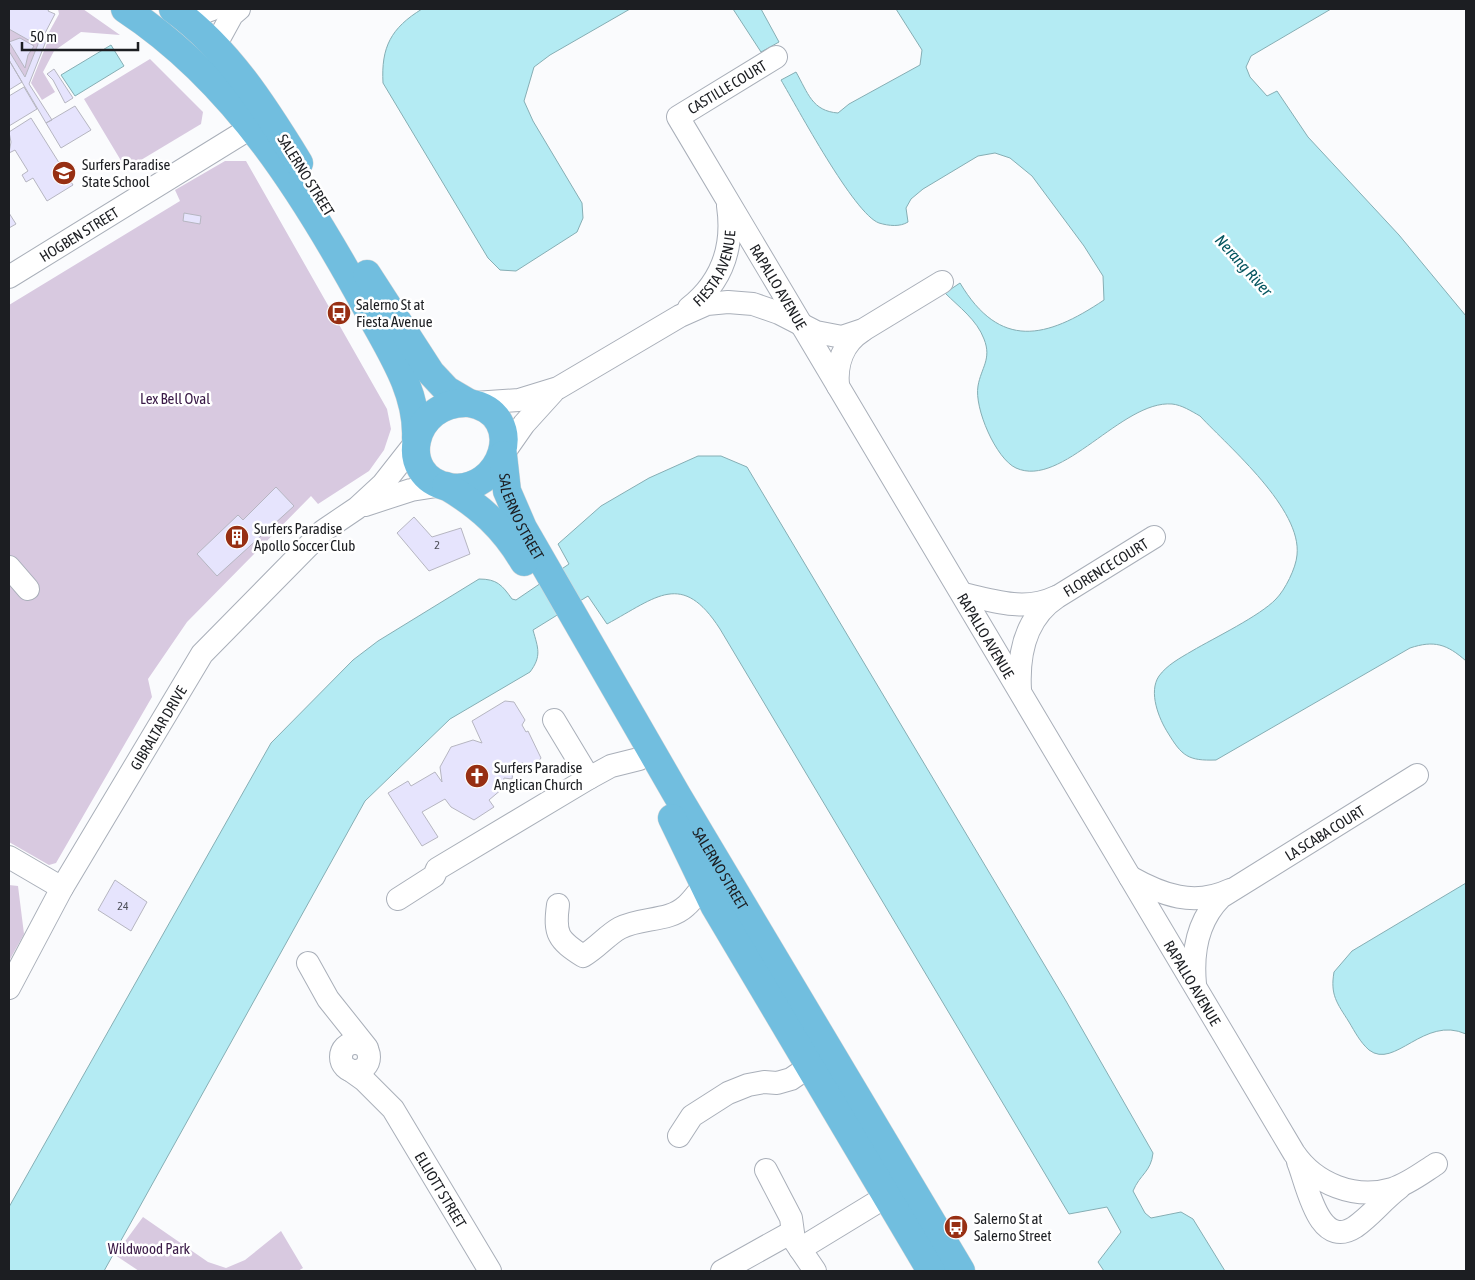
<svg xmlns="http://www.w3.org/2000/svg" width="1475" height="1280" viewBox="0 0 1475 1280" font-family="'Asap Condensed',sans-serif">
  <rect width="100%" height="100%" fill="#fafbfd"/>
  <path fill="#d8c9e0" d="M58 9H83L120 35 81 32 54 51 43 72 55 92 42 100 31 83 50 36 48 34 59 14Z
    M9 29 32 41 35 36 40 39 25 77 9 51Z
    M150 59 203 112 201 124 126 169 84 99Z
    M225 161H246L387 409 391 429 384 450 369 471 318 504 311 496 187 622 148 679 152 697 56 863 49 865 9 842V305L180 201 175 190Z
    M9 885 18 886 24 934 9 961Z
    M143 1217 208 1262 226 1268 245 1260 281 1231 303 1268 298 1271H139L115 1255Z"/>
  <path fill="#b4ebf3" stroke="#86aeb4" d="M422 9H630L550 55 534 67 524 101 533 121 582 203 583 218 577 232 516 271 500 270 488 258 383 83C381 47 391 28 422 9Z
    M733 9H761L779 42 761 52Z
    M896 9H1331L1251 56 1246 67 1250 77 1267 96 1277 91 1308 137 1399 235 1466 316V661C1447 644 1434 640 1410 648L1216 760C1188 761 1182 756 1168 733 1159 719 1148 692 1159 676 1167 665 1180 658 1192 651 1214 638 1260 616 1276 599 1285 590 1296 568 1297 555 1302 509 1230 448 1200 416 1191 411 1182 405 1172 404 1122 400 1062 489 1016 468 996 459 974 408 978 386 981 368 992 359 984 339 977 320 959 307 945 293L960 283C1000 350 1046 339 1104 300L1103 276 1084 246 1032 176 1010 158 995 153 978 156 923 189 911 199 906 208 908 222C900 227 889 226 879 223 854 214 797 107 781 80L796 72C808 93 812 111 838 113L849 104 920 65 922 50Z
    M111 45 124 66 75 96 61 75Z
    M698 456H721L747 467 1066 1001 1153 1153C1151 1172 1140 1174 1133 1191L1145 1213 1151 1218 1181 1212 1193 1219 1225 1271H1104L1098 1262 1121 1232 1107 1207 1069 1214 720 629C682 570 657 597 607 624L588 596 533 630C538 648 542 656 530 672L450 719 365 801 104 1271H9V1207L271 743 353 660 378 641 479 579C497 579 502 585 512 599L516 600 569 564 558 544 601 506 649 478Z
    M1466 883V1034C1424 1015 1395 1070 1369 1050 1360 1042 1355 1032 1349 1022 1337 1003 1330 995 1334 972L1352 951Z"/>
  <path fill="#e6e4fd" stroke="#b6b6c1" d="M9 9H49L48 11 55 14 44 35 38 31 32 42 9 29Z
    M38 31 48 36 29 84 52 120 46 123 9 60V51L25 77 40 39 35 36Z
    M20 38 34 46 28 55 25 68 9 42Z
    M9 60 22 82 9 90Z
    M54 69 73 98 65 103 53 80 47 74Z
    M24 87 37 109 9 126V96Z
    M75 106 91 130 61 148 46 123Z
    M31 118 73 185 47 201 33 178 26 182 22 175 28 171 15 150 9 153 11 142 9 132Z
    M9 213 16 224 9 228Z
    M184 213 201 216 200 224 183 221Z
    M276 487 294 506 217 576 197 554 238 515 243 520Z
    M414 517 432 537 461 528 470 554 429 571 397 533Z
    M505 701 514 702 525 720 522 725 526 732 528 731 541 758 530 773 523 763 514 765 512 779 504 778 502 789 489 800 494 807 474 820 451 807 445 799 422 812 438 837 422 846 388 793 408 781 411 786 435 772 442 782 440 767 451 747 473 740 482 743 472 721Z
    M115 880 147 902 131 931 98 910Z"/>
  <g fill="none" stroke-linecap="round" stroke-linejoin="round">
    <g stroke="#a9afb9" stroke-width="24">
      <g id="minor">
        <path d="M185 19 213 9"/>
        <path d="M215 46 232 15 239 9"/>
        <path id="s1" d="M776 57 678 117 1294 1153C1315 1184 1355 1200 1392 1189 1408 1184 1422 1173 1436 1164"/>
        <path id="s2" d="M9 277 252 127"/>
        <path id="s3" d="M689 308C722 282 734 247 728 206"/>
        <path d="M838 386C836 364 843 343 862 331"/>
        <path d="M474 403 519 400 558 388 680 316 707 304 728 302 753 304 779 313 816 332 842 337 863 330 942 282"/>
        <path d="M503 454 524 424 553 392"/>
        <path d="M365 505 411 490 443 485"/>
        <path d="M9 567 28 589"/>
        <path d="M963 594C995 601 1025 612 1056 597"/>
        <path id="s4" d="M1020 690C1018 654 1025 618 1057 597L1154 537"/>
        <path d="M554 720 589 778"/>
        <path d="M9 857 62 888"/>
        <path d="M1130 877C1162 895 1194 907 1230 890"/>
        <path d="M398 899 434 876 437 869 589 778 611 766 639 759"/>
        <path d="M558 905C554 934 558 940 583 956 597 948 607 935 620 928 641 917 669 922 686 906 693 900 698 892 704 885"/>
        <path d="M308 963 328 999 367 1048"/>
        <path id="s5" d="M1195 984C1192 952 1197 921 1221 897L1417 775"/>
        <path id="s6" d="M9 988 62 888 202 654 323 531 357 508 383 484 416 442"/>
        <circle cx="355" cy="1057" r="14"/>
        <path id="s7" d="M350 1070 364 1080 393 1109 490 1271"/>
        <path d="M679 1136 692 1116 728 1093 748 1085 764 1082 777 1083 791 1079 810 1066"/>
        <path d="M1298 1162C1307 1183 1318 1251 1355 1227 1371 1216 1383 1200 1399 1188"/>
        <path d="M766 1170 791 1218 794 1240 815 1271"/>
        <path d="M800 1249 887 1196"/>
        <path d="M722 1271 792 1232"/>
      </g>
    </g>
    <g stroke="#d6d6d7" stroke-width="29">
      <g id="major">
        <path d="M125 9C236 82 307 198 369 312 390 351 418 392 416 438"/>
        <path d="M173 9C228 49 264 106 299 163"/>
        <path d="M367 274 431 373 447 390 469 403"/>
        <path d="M469 403C530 414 502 496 449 487 395 477 411 400 469 403Z"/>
        <path id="s8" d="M503 455 507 491 523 528 677 795 961 1271"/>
        <path d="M446 486C480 506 504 528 524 562"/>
        <path d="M672 818 714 905 931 1271"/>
      </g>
    </g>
    <use href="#minor" stroke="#fff" stroke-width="22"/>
    <use href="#major" stroke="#71bedf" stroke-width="28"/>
  </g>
  <defs>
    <g id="school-disc" transform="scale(1.25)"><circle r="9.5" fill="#972f13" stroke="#fff"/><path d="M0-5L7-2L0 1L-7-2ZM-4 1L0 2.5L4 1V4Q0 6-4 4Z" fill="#fff"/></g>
    <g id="bus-disc" transform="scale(1.25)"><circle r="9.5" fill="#972f13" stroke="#fff"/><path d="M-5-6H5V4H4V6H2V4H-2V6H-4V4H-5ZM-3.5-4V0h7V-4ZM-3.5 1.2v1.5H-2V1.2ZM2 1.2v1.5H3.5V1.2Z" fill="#fff"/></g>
    <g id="building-disc" transform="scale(1.25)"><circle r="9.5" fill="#972f13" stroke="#fff"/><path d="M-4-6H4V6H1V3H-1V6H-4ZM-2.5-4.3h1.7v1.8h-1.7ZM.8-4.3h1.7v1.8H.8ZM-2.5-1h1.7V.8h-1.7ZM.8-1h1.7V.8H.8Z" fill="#fff"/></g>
    <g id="church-disc" transform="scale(1.25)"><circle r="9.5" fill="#972f13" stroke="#fff"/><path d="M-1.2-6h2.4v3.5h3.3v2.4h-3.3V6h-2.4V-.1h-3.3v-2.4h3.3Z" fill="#fff"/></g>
  </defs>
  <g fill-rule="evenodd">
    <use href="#school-disc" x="64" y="173"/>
    <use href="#bus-disc" x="339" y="313"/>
    <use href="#building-disc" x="237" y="537"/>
    <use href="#church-disc" x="477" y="776"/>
    <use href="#bus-disc" x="956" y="1227"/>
  </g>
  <g text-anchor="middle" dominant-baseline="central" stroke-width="5" stroke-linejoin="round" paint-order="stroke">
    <g font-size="12" fill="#4e5059">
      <text x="437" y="545">2</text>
      <text x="123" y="906">24</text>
    </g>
    <g font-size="15" fill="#1c1e22" stroke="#fff">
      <text transform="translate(727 87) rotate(-31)">CASTILLE COURT</text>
      <text transform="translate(306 175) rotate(58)">SALERNO STREET</text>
      <text stroke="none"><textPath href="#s2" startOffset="82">HOGBEN STREET</textPath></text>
      <text stroke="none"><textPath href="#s3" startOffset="49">FIESTA AVENUE</textPath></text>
      <text stroke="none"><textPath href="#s1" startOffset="312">RAPALLO AVENUE</textPath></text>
      <text stroke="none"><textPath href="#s8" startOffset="65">SALERNO STREET</textPath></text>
      <text stroke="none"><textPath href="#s4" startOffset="162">FLORENCE COURT</textPath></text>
      <text stroke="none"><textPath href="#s1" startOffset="718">RAPALLO AVENUE</textPath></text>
      <text stroke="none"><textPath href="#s6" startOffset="300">GIBRALTAR DRIVE</textPath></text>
      <text stroke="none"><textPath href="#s5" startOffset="216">LA SCABA COURT</textPath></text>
      <text stroke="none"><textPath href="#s8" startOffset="470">SALERNO STREET</textPath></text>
      <text stroke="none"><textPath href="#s1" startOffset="1122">RAPALLO AVENUE</textPath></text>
      <text stroke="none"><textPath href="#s7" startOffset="152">ELLIOTT STREET</textPath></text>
    </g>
    <g font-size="15" fill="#1c1e22" stroke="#fff" text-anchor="start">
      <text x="82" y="164">Surfers Paradise<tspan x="82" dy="17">State School</tspan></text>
      <text x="356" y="304">Salerno St at<tspan x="356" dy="17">Fiesta Avenue</tspan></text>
      <text x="254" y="528">Surfers Paradise<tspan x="254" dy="17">Apollo Soccer Club</tspan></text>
      <text x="494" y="767">Surfers Paradise<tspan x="494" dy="17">Anglican Church</tspan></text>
      <text x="974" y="1218">Salerno St at<tspan x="974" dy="17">Salerno Street</tspan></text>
    </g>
    <g font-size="15" fill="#3a1a47" stroke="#fff">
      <text x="175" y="398">Lex Bell Oval</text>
      <text x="149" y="1248">Wildwood Park</text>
    </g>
    <g font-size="16" font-style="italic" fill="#04555f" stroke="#fff">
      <text transform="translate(1244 265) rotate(48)">Nerang River</text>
    </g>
  </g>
  <rect width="1475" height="1280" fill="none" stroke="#1c1e22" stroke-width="20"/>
  <path d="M22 42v8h116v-8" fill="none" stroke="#1c1e22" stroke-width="2.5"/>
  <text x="30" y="42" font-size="15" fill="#1c1e22" stroke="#ffffff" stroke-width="4" paint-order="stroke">50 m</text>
</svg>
